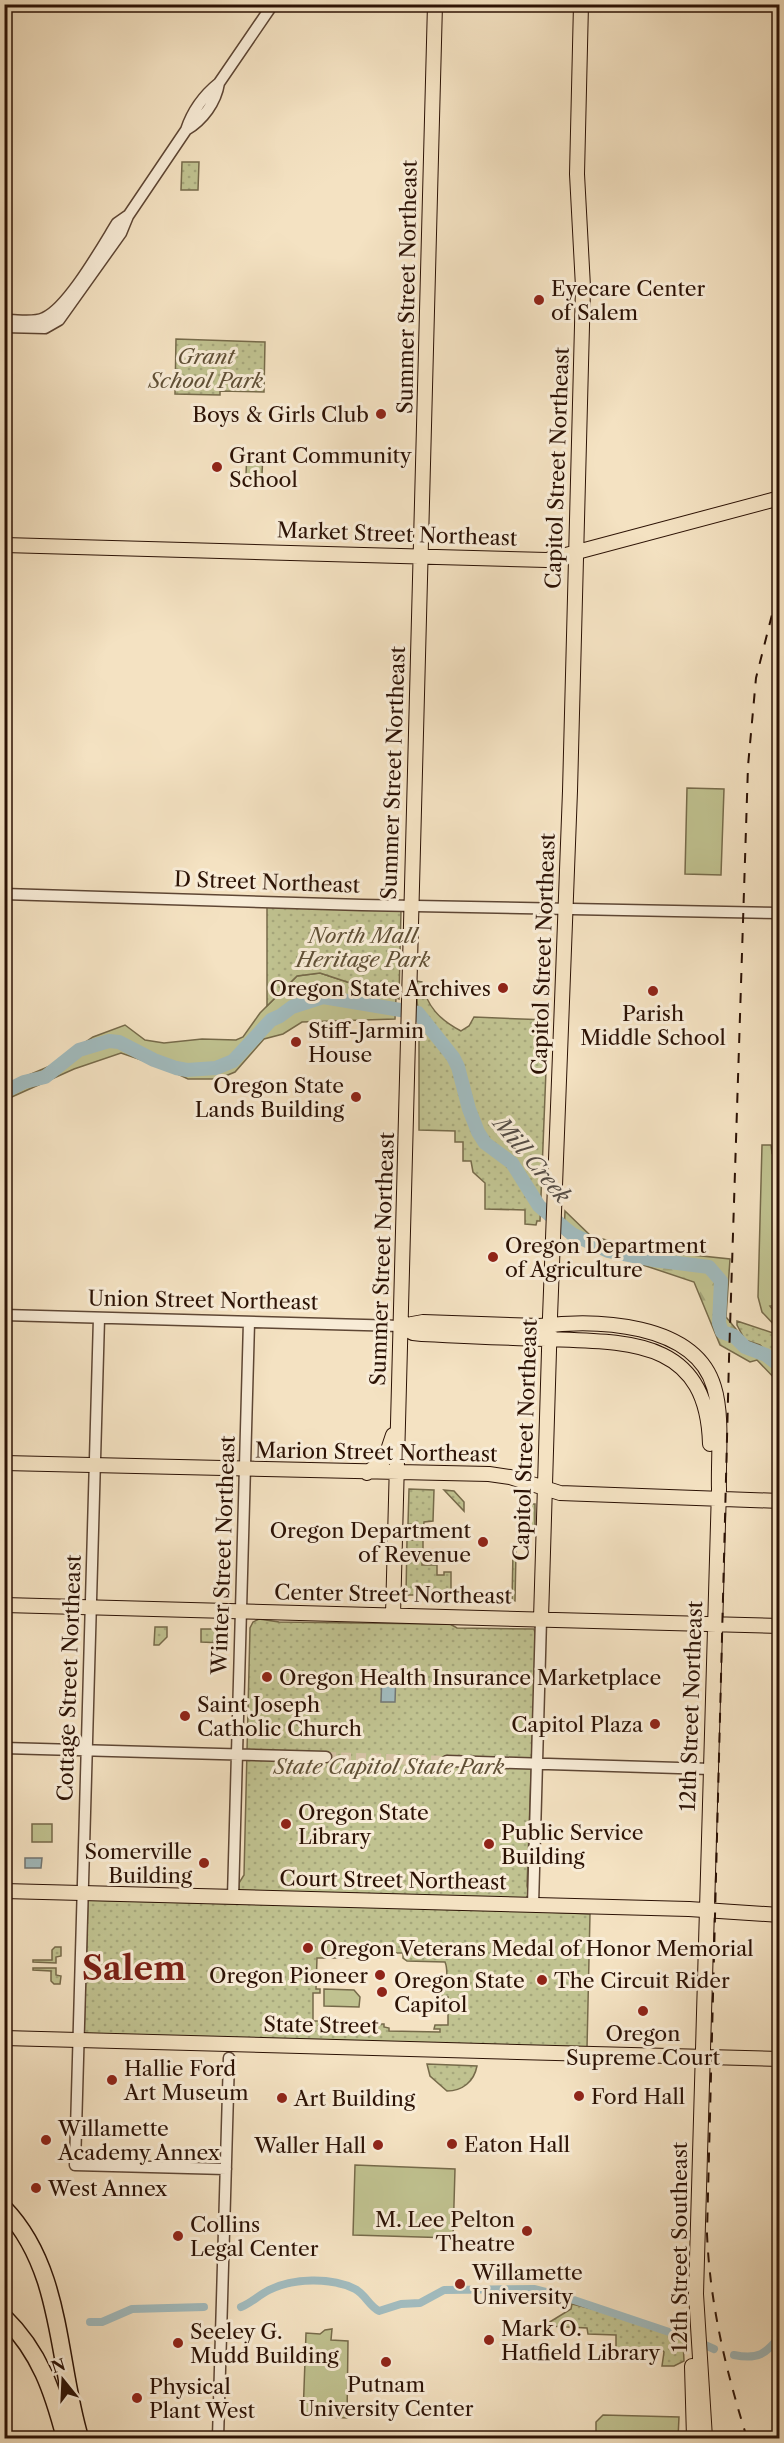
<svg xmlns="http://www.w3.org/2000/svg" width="784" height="2443" viewBox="0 0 784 2443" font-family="'Libre Caslon Text',serif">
  <defs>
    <pattern id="forest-firs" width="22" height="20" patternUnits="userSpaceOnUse" patternTransform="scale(1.5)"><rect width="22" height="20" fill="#c0c290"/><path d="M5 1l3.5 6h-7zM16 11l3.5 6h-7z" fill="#a5a67b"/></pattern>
    <pattern id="park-dots" width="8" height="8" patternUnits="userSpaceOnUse" patternTransform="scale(1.5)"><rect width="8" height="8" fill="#c0c290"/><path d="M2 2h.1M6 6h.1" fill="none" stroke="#a5a67b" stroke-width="1.8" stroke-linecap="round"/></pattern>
  </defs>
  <rect width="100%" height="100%" fill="#f4e2c2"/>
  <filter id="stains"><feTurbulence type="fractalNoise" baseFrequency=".00333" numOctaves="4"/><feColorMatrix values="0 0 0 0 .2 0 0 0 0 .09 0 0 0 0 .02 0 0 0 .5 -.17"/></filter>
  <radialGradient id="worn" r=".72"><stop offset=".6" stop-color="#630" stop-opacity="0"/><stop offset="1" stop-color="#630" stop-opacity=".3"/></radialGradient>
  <path fill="#c0c290" stroke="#766a4a" stroke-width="1.5" d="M687 788 724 789 721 875 685 874Z
    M320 973 396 998 395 1019 302 1022 283 1034 264 1039 235 1072 218 1079H188L165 1068 121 1053 74 1069 5 1100V1085L50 1066 93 1037 125 1025 145 1040 164 1043 202 1039 236 1040 243 1037 260 1013 297 976Z
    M762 1145H771L772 1153 779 1146V1305L770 1306 778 1317 779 1310V1330L762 1312 758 1297Z
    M32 1824H52V1842H32Z
    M324 1989 354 1990 360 1997 359 2007 324 2006Z
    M355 2165 455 2169 453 2238 353 2235Z
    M332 2329 331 2340 348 2341 347 2418 303 2416 306 2333 320 2334 325 2330Z
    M603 2415 679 2417 678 2438H596V2422Z"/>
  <path fill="url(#forest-firs)" stroke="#766a4a" stroke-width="1.5" d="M565 1211 591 1236 645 1250 730 1259 726 1317 745 1340 760 1345 779 1363V1383L757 1360 750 1362 720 1345 694 1282 595 1249 564 1235Z"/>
  <path fill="url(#park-dots)" stroke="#766a4a" stroke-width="1.5" fill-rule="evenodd" d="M182 162H199L198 190H181Z
    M176 339 265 342 264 392 220 391V395L175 394Z
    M247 452H263L262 475H246Z
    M267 907 401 910 399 999 320 973 297 976 267 1006Z
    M416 981 422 982C426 1006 440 1020 461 1031L469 1026 474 1017 548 1020 540 1221H537L536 1225 525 1224V1210L485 1209V1183L473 1172 471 1161H463V1142H455V1131L419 1130V1033Z
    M737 1321 779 1335V1363L760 1345 745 1340 737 1325Z
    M409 1489 434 1490 433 1521 424 1522 423 1532H421V1525L408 1524Z
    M444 1490 454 1491 464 1502V1511Z
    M529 1504H535V1526L529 1535Z
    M407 1540H423V1550H416L417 1555H422V1565H437V1575H444V1572H451V1591L446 1592V1596H437L436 1592H418L417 1589 416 1595H406Z
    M513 1552H516L515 1601H512Z
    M259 1619 279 1622 436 1624H450L457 1628 534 1629 536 1636 527 1886 529 1894 526 1898V1911L590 1914 587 2048 84 2034 88 1900 239 1904V1883L244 1875 250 1628 253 1622ZM359 1952H369L372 1957 391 1958 392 1953H403V1958L407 1961 445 1962C448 1969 447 1985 444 1992H439V1996L448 1997V2025H435L434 2029H440V2032L389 2031V2028L384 2027V2024H374V2027H370L369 2030 318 2029V2026H323V2021H313V1993H320V1989H316L317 1958H354L358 1957Z
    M155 1627H167V1637L159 1645H154Z
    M201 1629H223V1643L201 1642Z
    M55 1947H61V1956L56 1957V1963L33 1962V1960H52V1950Z
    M33 1968H56V1975L61 1976 60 1984H54L51 1981V1971L33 1970Z
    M427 2064 477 2066C474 2082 462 2091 447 2091L430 2076Z
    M572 2304 605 2312 676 2337 683 2341 684 2361 674 2366H662L664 2352 661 2349 616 2348V2335L588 2334 587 2328 548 2326V2323L571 2309Z"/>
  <path fill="#a1bbbe" stroke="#727774" stroke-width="1.5" d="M382 1672 396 1673 395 1702H381Z
    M25 1858H42L41 1868H25Z
    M164 1962 185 1963V1976H163Z"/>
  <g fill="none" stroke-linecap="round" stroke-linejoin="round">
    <path stroke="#a1bbbe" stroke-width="8" d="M241 2307C251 2303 259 2295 269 2290 293 2278 331 2277 355 2289 365 2294 369 2306 379 2311L401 2304 420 2303 444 2290 534 2289 562 2296 684 2337
      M90 2322H102L132 2309 204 2307
      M705 2345 714 2349
      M734 2355C758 2360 766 2354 780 2336"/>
    <path stroke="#a1bbbe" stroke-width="14" d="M4 1092 24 1082 45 1077 79 1050 109 1041 119 1042 154 1060 176 1068 187 1070 216 1068 233 1061 271 1020 280 1016 292 1007 323 997 418 1013 453 1057 458 1067 469 1109 478 1132 485 1143 512 1163 539 1206 566 1229 572 1234 608 1251 653 1260 709 1267 721 1281 719 1323 722 1332 734 1336 745 1347 766 1355 780 1366"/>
    <path stroke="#d6c3a6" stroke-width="10" stroke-dasharray="10 5" stroke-linecap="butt" d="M326 1757 447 1761"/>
    <g stroke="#5e4634" stroke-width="13">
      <path id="minor" d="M186 130C203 120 216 102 219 83
        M7 320C19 320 34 323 44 318 68 308 102 247 117 223L127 216
        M4 327 45 328 59 320 121 233 128 216 186 130C192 112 204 95 219 83L273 4
        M4 894 362 905 780 913
        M4 1315 401 1326
        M99 1318 75 2165 226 2169
        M4 1748 326 1757
        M447 1761 711 1769
        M233 1897 249 1322
        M533 1905 541 1619
        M218 2438 229 2058"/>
    </g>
    <g stroke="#2c1205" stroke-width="16">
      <path id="major" d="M4 545 547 560 780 498
        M401 1326 423 1322 540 1326C595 1319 695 1322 714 1387 723 1416 718 1458 719 1489L696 2294 705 2438
        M401 1326 413 1333 422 1334C463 1336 505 1338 546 1339 628 1342 707 1338 710 1444
        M4 1463 489 1474 510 1477 560 1493 780 1501
        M367 1473 385 1459 393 1435
        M4 1605 780 1626
        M393 1615 435 4
        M541 1619 550 1317 570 791 583 287 577 174 581 4
        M4 1891 689 1909 780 1915
        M4 2038 780 2059
        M692 2366 694 2438"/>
    </g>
    <g stroke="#2c1205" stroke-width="19">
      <path id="highway" d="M4 2208C63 2269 57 2362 80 2438
        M4 2317C40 2352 53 2392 65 2438"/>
    </g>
    <use href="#minor" stroke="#f8ecd7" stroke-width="10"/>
    <use href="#major" stroke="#f4e2c2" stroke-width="14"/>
    <use href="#highway" stroke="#f4e2c2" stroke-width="16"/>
    <path stroke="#2c1205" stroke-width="2" stroke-dasharray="10 10" stroke-linecap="butt" d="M747 2438C726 2371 710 2305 707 2234L729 1359 748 766 756 678 780 583"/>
  </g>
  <g fill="#8f2418" stroke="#f8ecd7" stroke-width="2">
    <circle cx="539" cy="300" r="6"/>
    <circle cx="381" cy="414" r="6"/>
    <circle cx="217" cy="467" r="6"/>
    <circle cx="503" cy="988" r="6"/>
    <circle cx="653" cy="991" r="6"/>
    <circle cx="296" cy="1042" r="6"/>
    <circle cx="356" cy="1097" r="6"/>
    <circle cx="493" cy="1257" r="6"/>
    <circle cx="483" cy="1542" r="6"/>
    <circle cx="267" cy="1677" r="6"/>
    <circle cx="185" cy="1716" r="6"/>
    <circle cx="655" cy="1724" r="6"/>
    <circle cx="286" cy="1824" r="6"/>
    <circle cx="489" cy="1844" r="6"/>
    <circle cx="204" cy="1863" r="6"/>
    <circle cx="308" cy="1948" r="6"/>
    <circle cx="380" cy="1975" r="6"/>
    <circle cx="542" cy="1980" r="6"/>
    <circle cx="382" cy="1992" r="6"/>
    <circle cx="643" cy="2011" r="6"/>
    <circle cx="112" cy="2080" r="6"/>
    <circle cx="579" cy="2096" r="6"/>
    <circle cx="282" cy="2098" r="6"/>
    <circle cx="46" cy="2140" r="6"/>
    <circle cx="452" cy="2144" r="6"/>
    <circle cx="378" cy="2145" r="6"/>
    <circle cx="36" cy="2188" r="6"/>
    <circle cx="527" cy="2231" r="6"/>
    <circle cx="178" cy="2236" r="6"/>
    <circle cx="460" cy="2284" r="6"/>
    <circle cx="489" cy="2340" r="6"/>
    <circle cx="178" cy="2343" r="6"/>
    <circle cx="386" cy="2362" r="6"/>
    <circle cx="137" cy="2398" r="6"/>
  </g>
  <g text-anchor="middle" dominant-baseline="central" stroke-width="6" stroke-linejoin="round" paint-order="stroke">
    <g font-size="21" fill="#2c1205" stroke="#f8ecd7">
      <text transform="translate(407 287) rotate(-89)">Summer Street Northeast</text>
      <text transform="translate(557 468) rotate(-88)">Capitol Street Northeast</text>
      <text transform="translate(397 534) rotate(2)">Market Street Northeast</text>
      <text transform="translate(393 773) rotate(-88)">Summer Street Northeast</text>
      <text transform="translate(267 882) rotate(2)">D Street Northeast</text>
      <text transform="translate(543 954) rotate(-88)">Capitol Street Northeast</text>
      <text transform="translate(382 1259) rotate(-88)">Summer Street Northeast</text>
      <text transform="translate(203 1300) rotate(1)">Union Street Northeast</text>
      <text transform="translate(525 1440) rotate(-88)">Capitol Street Northeast</text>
      <text transform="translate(376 1452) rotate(1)">Marion Street Northeast</text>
      <text transform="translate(223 1555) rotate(-88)">Winter Street Northeast</text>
      <text transform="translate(393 1594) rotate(1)">Center Street Northeast</text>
      <text transform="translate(69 1678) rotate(-88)">Cottage Street Northeast</text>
      <text transform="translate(691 1706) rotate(-88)">12th Street Northeast</text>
      <text transform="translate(393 1880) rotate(1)">Court Street Northeast</text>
      <text transform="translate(321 2025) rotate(1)">State Street</text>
      <text transform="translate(679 2247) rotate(-90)">12th Street Southeast</text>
    </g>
    <g font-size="21" fill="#2c1205" stroke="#f8ecd7" text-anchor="start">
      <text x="551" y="288">Eyecare Center<tspan x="551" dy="24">of Salem</tspan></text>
      <text x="369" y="414" text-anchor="end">Boys &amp; Girls Club</text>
      <text x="229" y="455">Grant Community<tspan x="229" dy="24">School</tspan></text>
      <text x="491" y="988" text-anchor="end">Oregon State Archives</text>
      <text x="653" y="1013" text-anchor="middle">Parish<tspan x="653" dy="24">Middle School</tspan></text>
      <text x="308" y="1030">Stiff-Jarmin<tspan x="308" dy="24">House</tspan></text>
      <text x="344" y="1085" text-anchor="end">Oregon State<tspan x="344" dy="24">Lands Building</tspan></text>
      <text x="505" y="1245">Oregon Department<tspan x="505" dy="24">of Agriculture</tspan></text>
      <text x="471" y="1530" text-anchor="end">Oregon Department<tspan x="471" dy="24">of Revenue</tspan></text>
      <text x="279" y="1677">Oregon Health Insurance Marketplace</text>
      <text x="197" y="1704">Saint Joseph<tspan x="197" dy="24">Catholic Church</tspan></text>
      <text x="643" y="1724" text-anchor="end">Capitol Plaza</text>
      <text x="298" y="1812">Oregon State<tspan x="298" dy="24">Library</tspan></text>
      <text x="501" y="1832">Public Service<tspan x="501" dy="24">Building</tspan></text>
      <text x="192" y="1851" text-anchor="end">Somerville<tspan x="192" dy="24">Building</tspan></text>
      <text x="320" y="1948">Oregon Veterans Medal of Honor Memorial</text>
      <text x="368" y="1975" text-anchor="end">Oregon Pioneer</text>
      <text x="394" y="1980">Oregon State<tspan x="394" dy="24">Capitol</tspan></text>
      <text x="554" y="1980">The Circuit Rider</text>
      <text x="643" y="2033" text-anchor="middle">Oregon<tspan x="643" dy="24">Supreme Court</tspan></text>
      <text x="124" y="2068">Hallie Ford<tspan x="124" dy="24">Art Museum</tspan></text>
      <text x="591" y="2096">Ford Hall</text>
      <text x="294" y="2098">Art Building</text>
      <text x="58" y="2128">Willamette<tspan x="58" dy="24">Academy Annex</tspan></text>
      <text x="464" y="2144">Eaton Hall</text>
      <text x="366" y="2145" text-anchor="end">Waller Hall</text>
      <text x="48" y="2188">West Annex</text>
      <text x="515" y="2219" text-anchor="end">M. Lee Pelton<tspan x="515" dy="24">Theatre</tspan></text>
      <text x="190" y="2224">Collins<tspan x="190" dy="24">Legal Center</tspan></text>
      <text x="472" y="2272">Willamette<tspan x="472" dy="24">University</tspan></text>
      <text x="501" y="2328">Mark O.<tspan x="501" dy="24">Hatfield Library</tspan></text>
      <text x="190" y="2331">Seeley G.<tspan x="190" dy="24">Mudd Building</tspan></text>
      <text x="386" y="2384" text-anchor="middle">Putnam<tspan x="386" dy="24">University Center</tspan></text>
      <text x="149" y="2386">Physical<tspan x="149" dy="24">Plant West</tspan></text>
    </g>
    <g font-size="21" font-style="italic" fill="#605036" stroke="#f8ecd7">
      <text x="206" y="356">Grant<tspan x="206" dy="24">School Park</tspan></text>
      <text x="363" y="935">North Mall<tspan x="363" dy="24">Heritage Park</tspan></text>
      <text x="389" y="1766">State Capitol State Park</text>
    </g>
    <g font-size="22" font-style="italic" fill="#554d46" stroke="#f8ecd7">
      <text transform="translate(532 1160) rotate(50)">Mill Creek</text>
    </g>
    <g font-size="33" font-weight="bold" fill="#7a1f14" stroke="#f8ecd7">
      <text x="134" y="1968">Salem</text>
    </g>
  </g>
  <rect width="784" height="2443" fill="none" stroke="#f4e2c2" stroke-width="24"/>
  <rect x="6" y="6" width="772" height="2431" fill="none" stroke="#2c1205" stroke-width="3"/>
  <rect x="12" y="12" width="760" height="2419" fill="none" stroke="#2c1205" stroke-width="1.5"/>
  <g transform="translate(63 2380) rotate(342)" stroke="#f8ecd7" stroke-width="4.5" paint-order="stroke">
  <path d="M0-4.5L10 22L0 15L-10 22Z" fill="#2c1205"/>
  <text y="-9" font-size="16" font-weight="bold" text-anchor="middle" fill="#2c1205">N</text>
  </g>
  <rect width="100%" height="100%" filter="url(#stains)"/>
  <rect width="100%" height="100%" fill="url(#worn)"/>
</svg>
